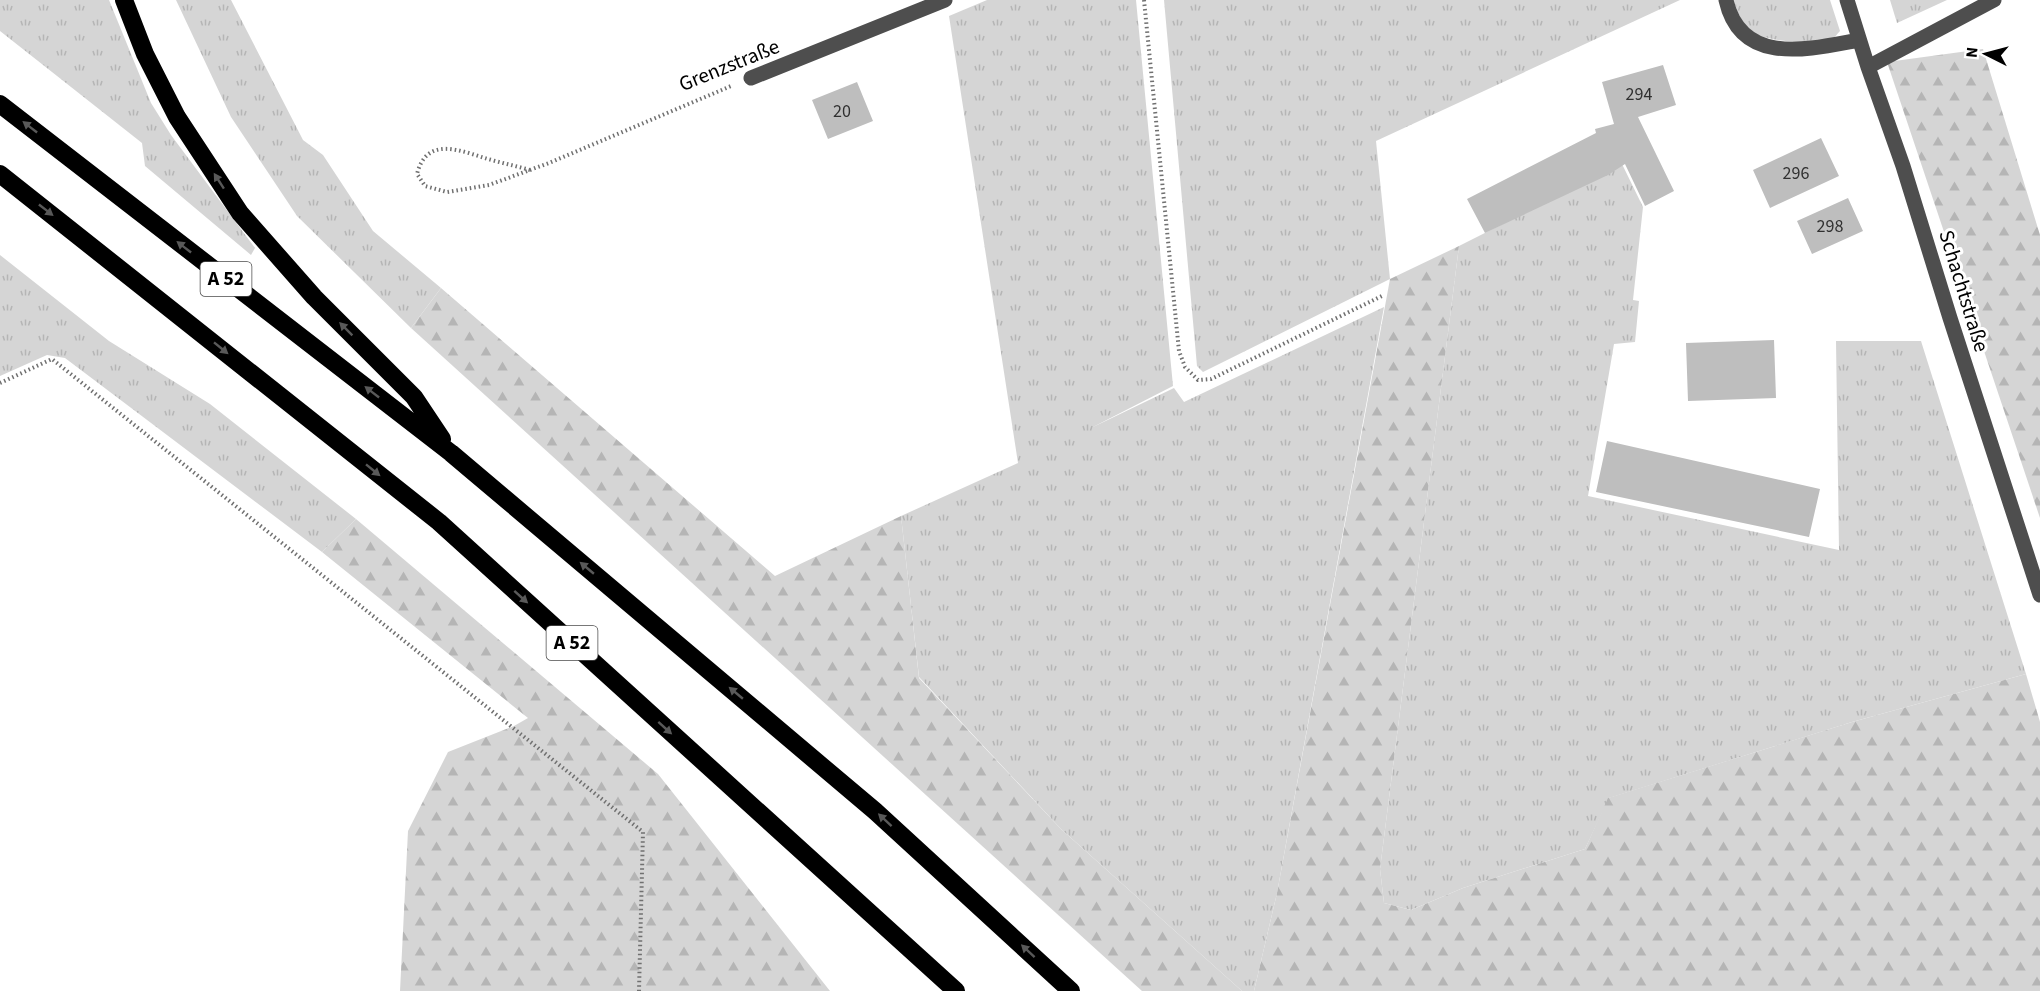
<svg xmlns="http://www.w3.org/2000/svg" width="2040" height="991" viewBox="0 0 2040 991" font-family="'Source Sans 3',sans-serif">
  <defs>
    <pattern id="grass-tufts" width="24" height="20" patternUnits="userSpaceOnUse" patternTransform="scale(1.5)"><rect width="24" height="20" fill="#d5d5d5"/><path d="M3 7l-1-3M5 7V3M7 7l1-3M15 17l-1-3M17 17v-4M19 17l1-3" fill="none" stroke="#b5b5b5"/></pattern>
    <pattern id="forest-firs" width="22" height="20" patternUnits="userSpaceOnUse" patternTransform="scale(1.5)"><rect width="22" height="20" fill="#d5d5d5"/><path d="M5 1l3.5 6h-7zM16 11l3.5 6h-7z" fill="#b5b5b5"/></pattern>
  </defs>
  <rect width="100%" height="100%" fill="#fff"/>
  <path fill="url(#grass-tufts)" d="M0 0H109L151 103 171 135 255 248 251 255 145 166 142 143 0 31Z
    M176 0H231L303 140 323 155 373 231 441 288 411 328 297 216 231 117Z
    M987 0H1136L1173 386 1091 428 1174 388 1184 402 1384 307 1277 893 1254 991H1242L1061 829 919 677 901 516 1018 463 949 16Z
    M1164 0H1680L1376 141 1390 279 1203 372 1197 366Z
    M1734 0H1830L1840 31C1837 34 1834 39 1830 40 1815 46 1770 41 1756 34 1745 29 1736 11 1734 0Z
    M1890 0H1947L1897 23Z
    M1622 164 1643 207 1633 300 1639 301 1635 342 1614 344 1588 496 1839 550 1836 341H1921L2026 674 1852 722 1609 798 1585 849 1463 888 1411 910 1384 903 1380 869 1459 246Z
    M0 255 109 341 210 404 356 519 322 552 65 358 47 355 0 376Z"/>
  <path fill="url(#forest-firs)" d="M1983 49 2040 235V518L1887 62Z
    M1459 246 1380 869 1384 903 1411 910 1463 888 1585 849 1608 798 1852 722 2026 674 2040 722V991H1254L1277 893 1390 279Z
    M441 288 775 576 901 516 919 678 1061 829 1242 991H1142L411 328Z
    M356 519 658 774 830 991H400L408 831 448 752 514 726 528 718 322 552Z"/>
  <path fill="#bebebe" d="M1663 65 1676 105 1638 117 1674 191 1645 206 1625 164 1608 175 1485 233 1467 199 1596 133 1595 129 1614 124 1602 82Z
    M857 82 873 121 828 139 812 100Z
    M1821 138 1839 176 1770 208 1753 170Z
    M1848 198 1863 231 1812 254 1797 221Z
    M1774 340 1776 398 1688 401 1686 343Z
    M1607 441 1820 489 1809 537 1596 492Z"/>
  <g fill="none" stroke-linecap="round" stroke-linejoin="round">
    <path stroke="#707070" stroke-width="4" stroke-dasharray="1.5 3" stroke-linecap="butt" d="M1144 0 1179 351 1185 367 1198 380 1211 379 1384 295
      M530 170C516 166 502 163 488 159 461 151 427 135 417 174L425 186 447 192 489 185 549 163 731 86
      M0 383 52 359 643 832 639 991"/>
    <path stroke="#4e4e4e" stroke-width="15" d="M1726 0C1741 67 1810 49 1859 40
      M1847 0 1868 67 1903 166 1950 318 2040 595
      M1868 67 1994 0
      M751 78 945 0"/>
    <path stroke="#000" stroke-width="18" d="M124 0 145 54 177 117 240 213 314 297 414 397 442 439
      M0 104 451 453 875 811 1071 991
      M0 174 439 522 956 991"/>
  </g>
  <defs><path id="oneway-solid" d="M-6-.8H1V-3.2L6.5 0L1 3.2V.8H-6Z" transform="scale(1.5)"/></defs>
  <g fill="#595959">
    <use href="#oneway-solid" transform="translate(30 127) rotate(-142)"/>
    <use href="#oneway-solid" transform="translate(219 181) rotate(-123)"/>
    <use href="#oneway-solid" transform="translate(46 210) rotate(38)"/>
    <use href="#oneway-solid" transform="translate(184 247) rotate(-142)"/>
    <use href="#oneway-solid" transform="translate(346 329) rotate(-135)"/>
    <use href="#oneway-solid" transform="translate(221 348) rotate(39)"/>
    <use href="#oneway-solid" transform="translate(372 392) rotate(-142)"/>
    <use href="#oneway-solid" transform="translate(373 470) rotate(39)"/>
    <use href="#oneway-solid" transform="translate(587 568) rotate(-140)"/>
    <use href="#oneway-solid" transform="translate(521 597) rotate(42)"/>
    <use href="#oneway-solid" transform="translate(736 693) rotate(-140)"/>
    <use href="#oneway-solid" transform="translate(665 728) rotate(42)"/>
    <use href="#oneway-solid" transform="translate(885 820) rotate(-137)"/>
    <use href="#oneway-solid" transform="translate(1028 951) rotate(-137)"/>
  </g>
  <g text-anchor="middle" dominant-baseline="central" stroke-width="6" stroke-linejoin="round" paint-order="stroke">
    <g font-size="18" fill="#303030">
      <text x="1639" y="94">294</text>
      <text x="842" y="111">20</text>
      <text x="1796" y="173">296</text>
      <text x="1830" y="226">298</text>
    </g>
    <g fill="#fff" stroke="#4c4c4c" stroke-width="1.5">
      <rect x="200.5" y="262" width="51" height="34" rx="4.5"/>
      <rect x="546.5" y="626" width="51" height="34" rx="4.5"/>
    </g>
    <g font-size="20" font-weight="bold" fill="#000">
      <text x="226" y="279">A 52</text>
      <text x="572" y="643">A 52</text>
    </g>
    <g font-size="21" fill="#000" stroke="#fff">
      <text transform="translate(729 65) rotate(-22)">Grenzstraße</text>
      <text transform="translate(1964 291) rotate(73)">Schachtstraße</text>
    </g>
  </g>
  <g transform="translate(1986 54) rotate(276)" stroke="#ffffff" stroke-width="4.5" paint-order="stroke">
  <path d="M0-4.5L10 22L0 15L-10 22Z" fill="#000000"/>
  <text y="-9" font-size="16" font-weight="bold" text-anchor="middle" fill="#000000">N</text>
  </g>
</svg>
